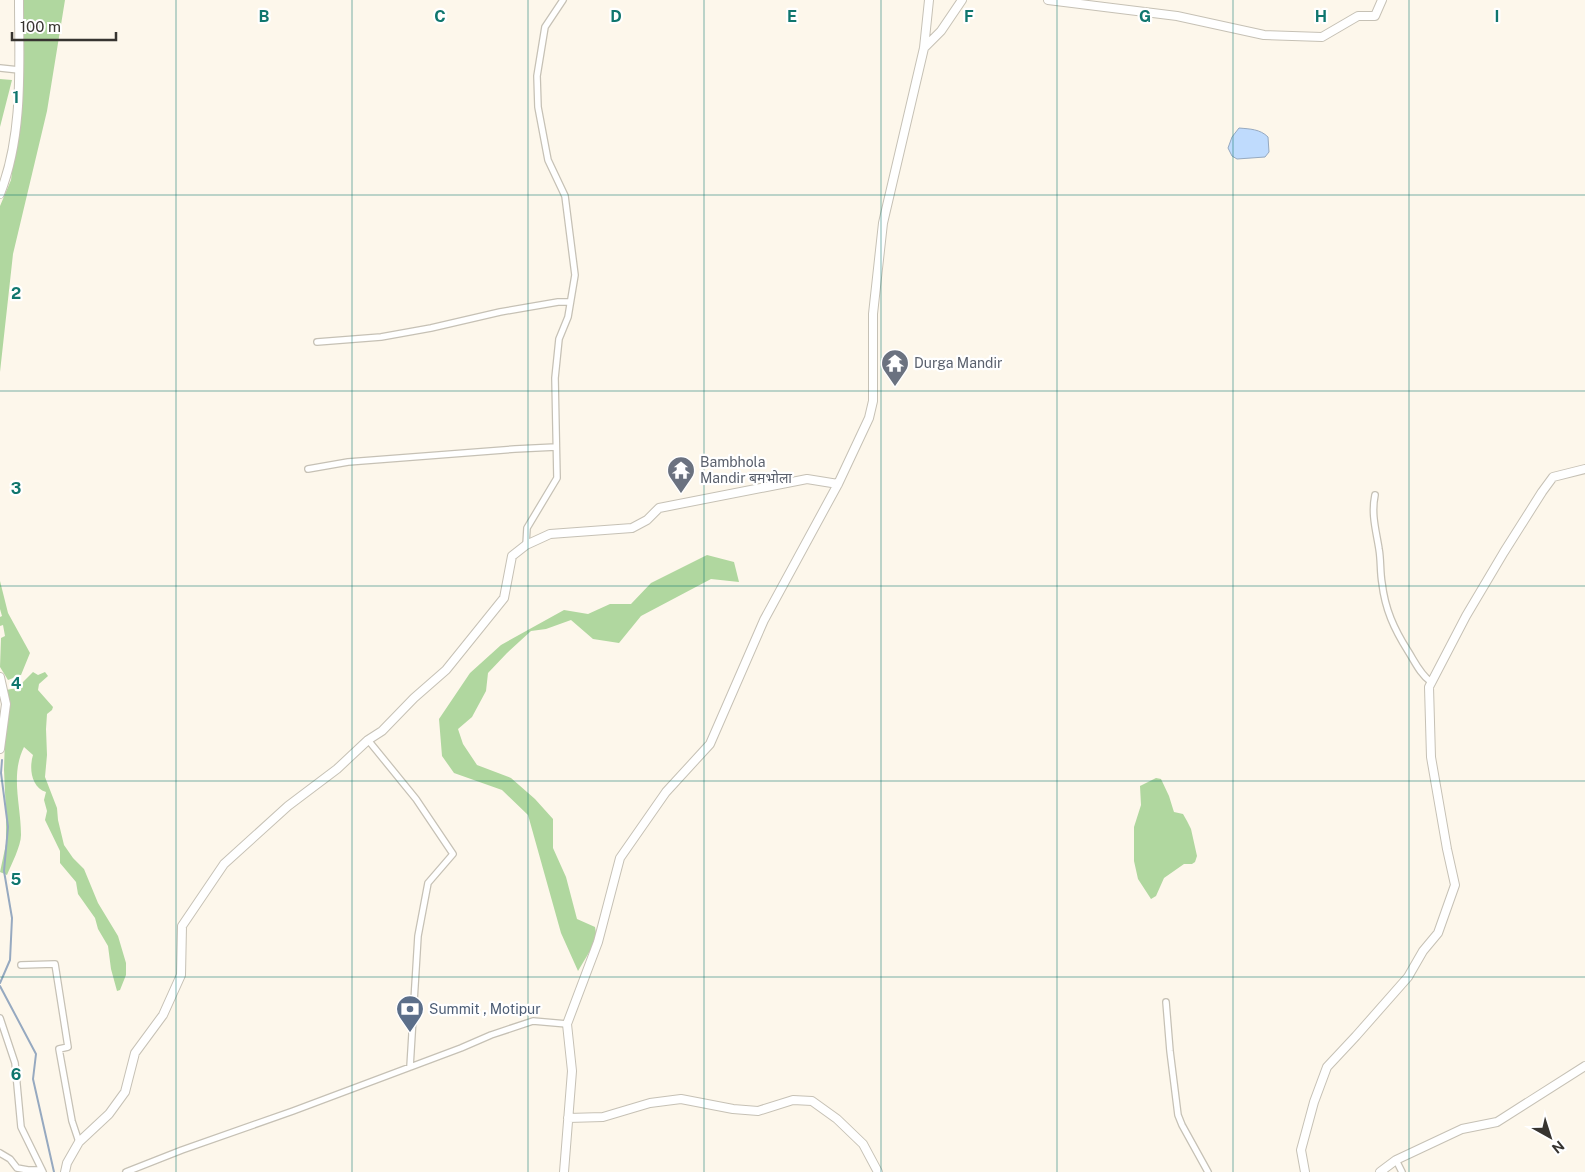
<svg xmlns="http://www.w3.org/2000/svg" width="1585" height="1172" viewBox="0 0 1585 1172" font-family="'Public Sans','Noto Sans Devanagari',sans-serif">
  <rect width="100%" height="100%" fill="#fdf7eb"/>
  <path fill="#b0d79f" d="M21 0H65L47 111 13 254 0 372V206L11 180 24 72Z
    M0 79 12 80 0 127Z
    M707 555 734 562 739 582 711 579 641 616 619 643 593 639 571 620 546 629 531 631 507 653 488 673 486 691 472 717 458 729 463 744 477 765 511 778 535 799 553 819V848L566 877 577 919 595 927 597 939 578 971 561 933 528 815 502 790 454 773 442 756 439 719 470 673 501 645 564 610 588 614 610 604H631L651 583Z
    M0 581 8 613 30 653 21 675 8 680 0 667 1 638 5 636 3 625 0 626V617L2 616 0 609Z
    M33 672 38 675 45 672 48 676 39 684 38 690 53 707 52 710 47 714 46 729 47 755 45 777 57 808 58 820 64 845 73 858 84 869 98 903 118 936 126 963V975L120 990 117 991 111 969 108 946 98 929 95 918 78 894 76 882 60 863V851L45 820 47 811 44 800 46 792C31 787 29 768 33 755L24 747C10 775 21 805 21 835 21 846 11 865 7 875L0 872 6 844V814L4 770 5 737 3 692 6 690 17 688Z
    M1156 778 1161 779 1169 796 1173 809 1174 812 1183 814 1187 821 1191 829 1197 856 1195 862 1192 864H1184L1164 878 1156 896 1151 899 1138 879 1134 861V827L1141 805 1140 786Z"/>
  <path fill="#bfdbfd" stroke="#96a9c0" d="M1239 128C1250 129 1260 129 1268 137L1269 152 1265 157 1237 159 1232 156 1228 148 1232 137Z"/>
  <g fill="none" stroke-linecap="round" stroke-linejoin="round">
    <path stroke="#96a9c0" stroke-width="2" d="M0 983 10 960 12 918 4 871 8 827 1 773 2 760
      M0 986 36 1054 33 1079 54 1172"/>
    <g stroke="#c6c1b5" stroke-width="8">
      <path id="street" d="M0 68 19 70
        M317 342 381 337 431 328 500 312 558 302H570
        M308 469 348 462 515 449 556 447
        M1375 495C1371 514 1376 530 1379 549 1381 560 1380 572 1382 583 1385 609 1394 629 1408 651 1415 662 1420 674 1431 682
        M526 545 527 528 557 478 555 378 559 339 568 317 575 275 565 196 548 160 538 107 537 76 545 27 563 0
        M368 740 416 799 453 854 428 883 418 936 410 1067
        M21 965 55 964 68 1047 59 1049 72 1121 79 1142
        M1166 1002 1170 1051 1178 1115 1182 1125 1208 1172
        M0 1018 15 1063 21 1127 43 1172
        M0 1153 10 1159 17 1168 28 1170H42
        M1396 1160 1402 1172
        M126 1172 182 1150 293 1111 461 1048 491 1035 533 1021 567 1024"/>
    </g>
    <g stroke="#c6c1b5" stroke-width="10">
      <path id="secondary" d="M1048 0 1177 16 1264 35 1322 37 1358 16H1375L1382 0
        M924 48 941 31 962 0
        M0 194C24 133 19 64 19 0
        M0 677 6 704 0 749
        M568 1118 603 1117 650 1103 681 1099 733 1109 758 1111 793 1100 812 1101 837 1119 863 1144 878 1172
        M65 1172 67 1163 79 1142 109 1114 125 1092 135 1053 163 1015 181 975 182 926 224 864 288 806 337 769 368 740 382 731 414 698 446 670 504 598 512 556 526 545 550 534 632 528 647 520 659 508 807 479 838 484
        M564 1172 572 1071 567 1024 598 942 620 858 666 792 710 744 764 620 838 484 869 418 873 401V314L883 223 924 48 929 0
        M1305 1172 1301 1150 1314 1102 1327 1067 1356 1036 1408 977 1423 951 1438 933 1455 885 1447 849 1431 757 1429 687 1466 616 1504 552 1542 492 1553 477 1585 469
        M1380 1172 1396 1160 1462 1129 1497 1122 1585 1066"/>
    </g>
    <use href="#street" stroke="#fff" stroke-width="5.5"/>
    <use href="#secondary" stroke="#fff" stroke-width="8"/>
  </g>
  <path fill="none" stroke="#0f766e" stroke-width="1" stroke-opacity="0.55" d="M176 0V1172M352 0V1172M528 0V1172M704 0V1172M881 0V1172M1057 0V1172M1233 0V1172M1409 0V1172M0 195H1585M0 391H1585M0 586H1585M0 781H1585M0 977H1585"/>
  <defs>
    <g id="temple-pin" transform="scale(1.4375)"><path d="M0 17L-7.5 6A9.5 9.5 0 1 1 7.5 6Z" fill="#6b7280" stroke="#fff"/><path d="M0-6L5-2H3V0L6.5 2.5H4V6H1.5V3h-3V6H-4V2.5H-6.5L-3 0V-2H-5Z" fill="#fff"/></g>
    <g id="bank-pin" transform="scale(1.4375)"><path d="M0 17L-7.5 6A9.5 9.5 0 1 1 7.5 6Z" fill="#5c6f8a" stroke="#fff"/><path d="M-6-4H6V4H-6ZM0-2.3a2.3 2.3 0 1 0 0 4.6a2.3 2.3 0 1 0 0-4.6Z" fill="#fff"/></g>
  </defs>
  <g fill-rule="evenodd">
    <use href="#temple-pin" x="895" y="363"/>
    <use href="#temple-pin" x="681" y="470"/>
    <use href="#bank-pin" x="410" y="1009"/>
  </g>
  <g text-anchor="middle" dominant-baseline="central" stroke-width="4.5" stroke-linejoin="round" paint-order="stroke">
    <g font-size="14" fill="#5b616d" stroke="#fff" text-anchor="start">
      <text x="914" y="363">Durga Mandir</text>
      <text x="700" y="462">Bambhola<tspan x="700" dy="16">Mandir बमभोला</tspan></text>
    </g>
    <g font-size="14" fill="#4e5e75" stroke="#fff" text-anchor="start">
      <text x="429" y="1009">Summit , Motipur</text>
    </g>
  </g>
  <g font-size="16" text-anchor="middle" font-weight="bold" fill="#0f766e" stroke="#fff" stroke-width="4.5" stroke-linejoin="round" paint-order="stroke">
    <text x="264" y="22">B</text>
    <text x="440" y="22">C</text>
    <text x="616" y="22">D</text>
    <text x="792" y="22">E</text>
    <text x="969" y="22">F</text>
    <text x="1145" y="22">G</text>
    <text x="1321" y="22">H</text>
    <text x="1497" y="22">I</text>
    <text x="16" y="103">1</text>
    <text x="16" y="299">2</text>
    <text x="16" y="494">3</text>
    <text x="16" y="689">4</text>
    <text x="16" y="885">5</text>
    <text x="16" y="1080">6</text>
  </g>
  <g transform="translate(1550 1137) rotate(141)" stroke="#ffffff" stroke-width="4" paint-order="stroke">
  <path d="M0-4L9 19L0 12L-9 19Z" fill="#373430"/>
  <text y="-8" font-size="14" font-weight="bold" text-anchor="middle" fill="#373430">N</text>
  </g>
  <path d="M12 32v8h104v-8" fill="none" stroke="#373430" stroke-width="2.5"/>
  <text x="20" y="32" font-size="15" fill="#373430" stroke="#ffffff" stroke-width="4" paint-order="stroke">100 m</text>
</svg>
